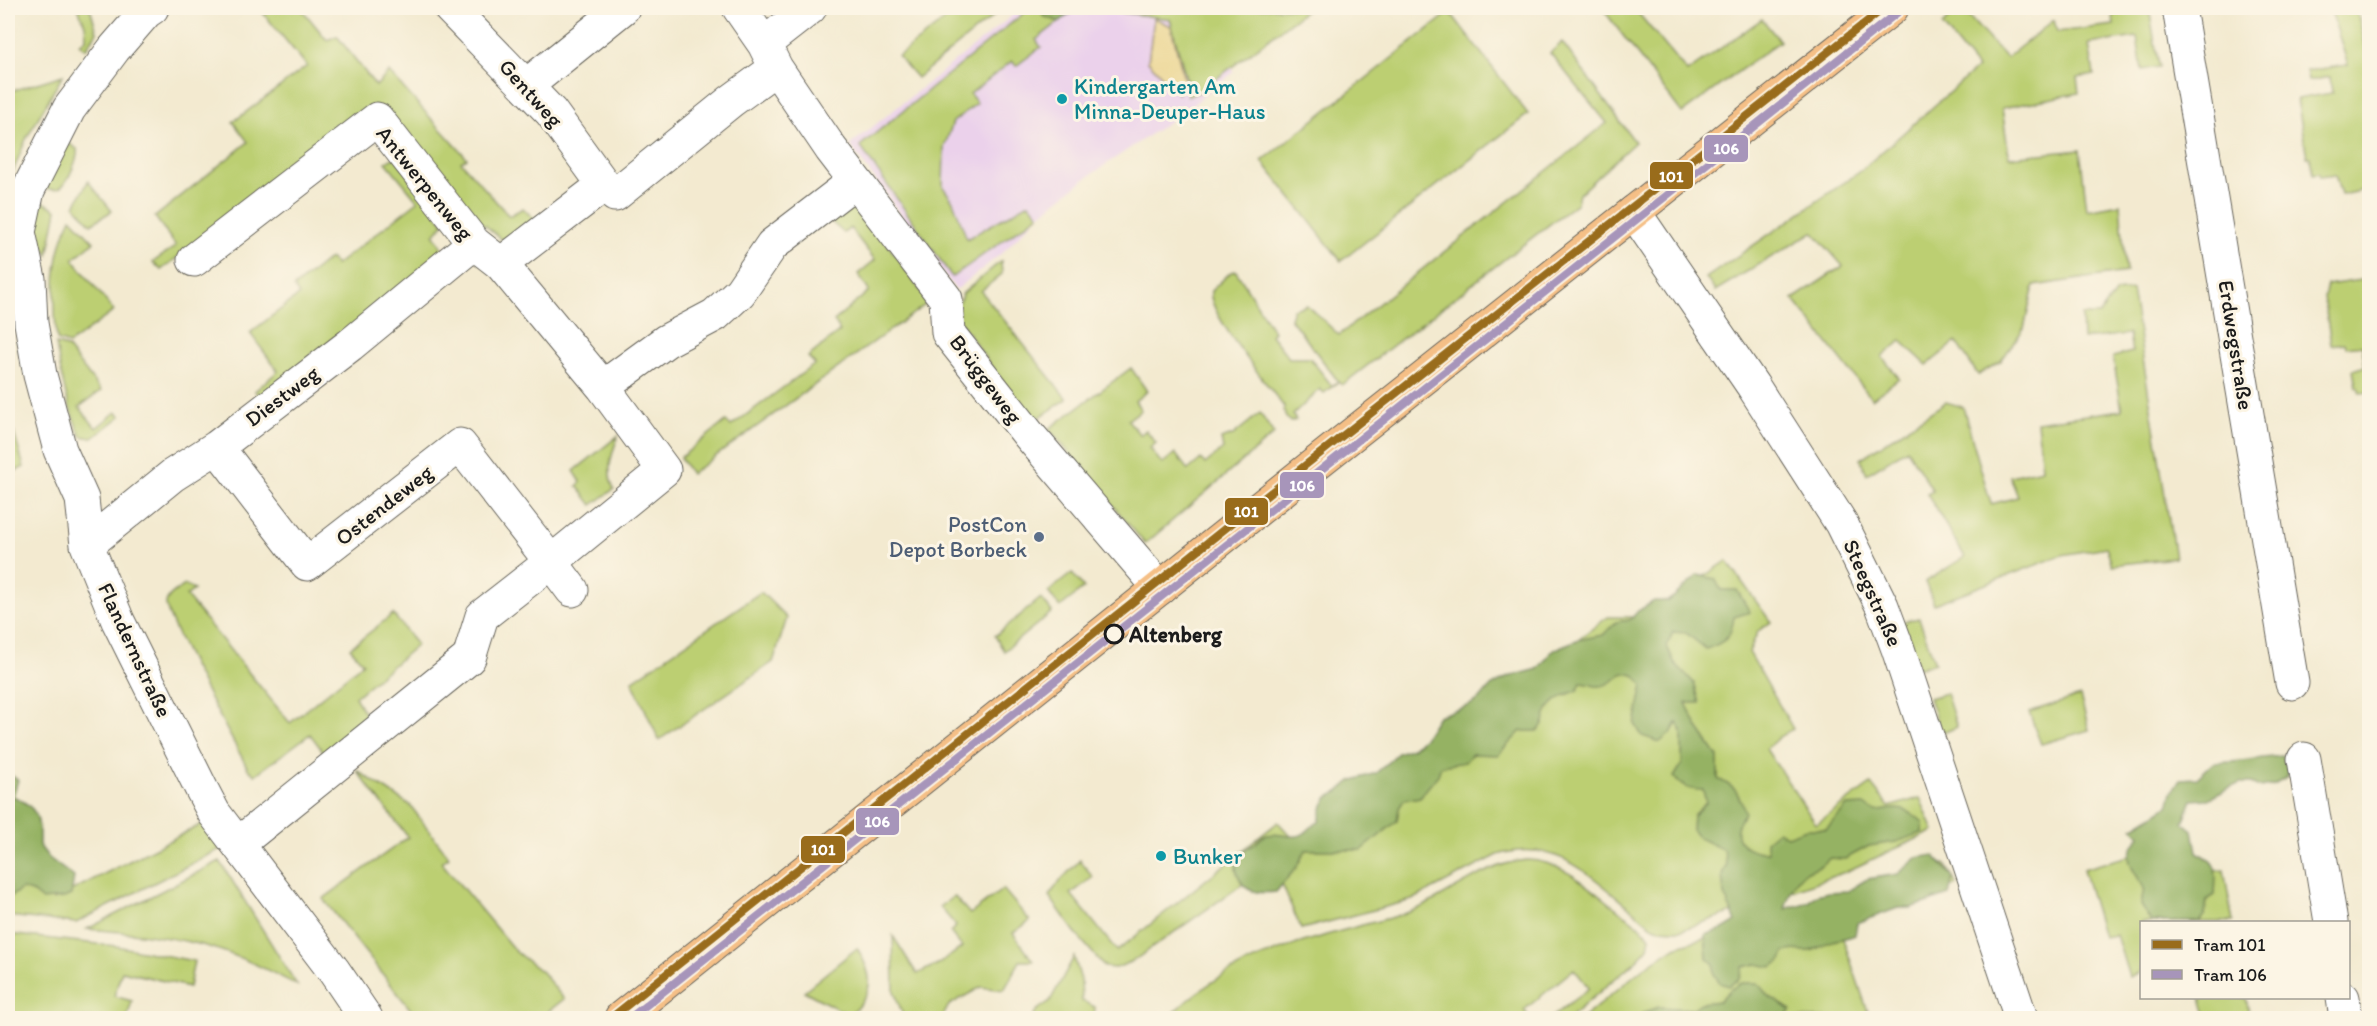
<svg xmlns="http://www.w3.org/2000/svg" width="2377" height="1026" viewBox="0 0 2377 1026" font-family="Itim,sans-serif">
  <rect width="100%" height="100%" fill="#fcf5e5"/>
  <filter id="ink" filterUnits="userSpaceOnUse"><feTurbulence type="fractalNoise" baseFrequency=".0167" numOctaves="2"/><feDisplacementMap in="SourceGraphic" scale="12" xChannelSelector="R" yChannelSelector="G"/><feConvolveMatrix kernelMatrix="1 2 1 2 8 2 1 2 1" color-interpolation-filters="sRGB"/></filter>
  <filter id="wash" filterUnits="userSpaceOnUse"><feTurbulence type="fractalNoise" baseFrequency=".008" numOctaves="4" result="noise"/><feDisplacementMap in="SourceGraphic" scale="24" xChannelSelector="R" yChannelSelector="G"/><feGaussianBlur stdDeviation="1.35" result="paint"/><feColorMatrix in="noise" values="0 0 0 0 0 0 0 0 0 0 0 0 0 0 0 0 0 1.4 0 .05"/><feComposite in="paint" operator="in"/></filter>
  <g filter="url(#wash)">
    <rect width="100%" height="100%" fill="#f3ead0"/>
    <path fill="#ebd1eb" d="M1022 8H1190L1234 72 1186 110 1086 178 1039 215 1003 252 956 290 850 145Z"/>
    <path fill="#bccf72" stroke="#6c7647" stroke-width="1.5" d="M78 8H90L97 32 86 49 79 44 86 39 85 25Z
      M269 8H301L327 40 337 36 376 86 389 72 467 158 461 162 509 216 523 208 535 220 510 247 485 225H471L375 106 161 270 153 262 176 246 155 217 248 142 233 122 307 66 263 13 270 9Z
      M961 8H1003L917 78 898 56Z
      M1030 8H1077L1036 40 1041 47 1016 66 1012 61 970 94 977 103 953 122 944 148 943 187 953 201 967 239 1029 203 1039 215 952 277 860 146Z
      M1089 8H1309L1199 92 1188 96 1187 82 1170 19Z
      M1602 8H1634L1687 72 1762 19 1780 41 1682 113Z
      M1961 8 2006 58 2054 20 2057 32 2114 25 2112 8H2149L2159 67 2142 70 2137 37 2089 44 2094 75 2077 78 2079 93 2002 108 2009 157 2080 150 2087 210 2120 204 2126 272 2034 286 2024 328 2001 361 1978 375 1956 342 1927 365 1901 341 1882 357 1899 378 1872 399 1793 299 1843 266 1813 232 1715 291 1706 278 1858 173 1977 68 1942 25Z
      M2330 8H2356L2369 59V189L2341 195 2335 175 2320 177 2319 173 2313 174 2310 157H2307L2297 99 2332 93 2330 77 2308 81 2306 71 2348 65Z
      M1450 12 1528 114 1341 261 1262 161Z
      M1562 42 1635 142 1579 194 1577 203 1342 385 1338 382 1324 393 1320 389 1293 415 1296 420 1290 422 1285 416 1284 407C1270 387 1206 312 1211 291L1231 272 1236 271 1274 332 1271 335 1289 358H1310L1332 386 1338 381 1290 318 1293 309 1307 305 1339 335 1607 123 1550 53Z
      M63 75 26 139 8 184V92Z
      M67 142 77 149C79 157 68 182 61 187 56 191 48 189 42 188Z
      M395 157 444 223 434 235 447 255 262 402 255 391 278 371 250 333 299 295 294 287 330 258 336 265 418 201 386 162Z
      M88 181 112 211 91 224 75 206Z
      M37 198 57 210 48 255 35 235Z
      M838 203 859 204 927 300 925 305 691 474 680 458 726 421 731 426 815 364 808 357 840 331 834 321 869 291 858 274 875 260 850 228 844 233 822 214Z
      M71 218 94 242 73 259 114 311 69 344 57 340C53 300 52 254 71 218Z
      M1001 261 1002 274 981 291 1067 399 1031 423 959 320 958 306 962 294Z
      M2369 279H2370L2369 396V392L2360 393 2358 387H2356L2353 370 2365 366 2362 345 2346 347 2345 343 2331 345 2324 297 2327 285Z
      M2132 290 2175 558 2112 565 2106 547 2062 555 1934 604 1925 582 1965 557 1927 494 1933 491 1907 449 1867 474 1860 459 1946 402 1963 407 1991 504 2018 497 2010 476 2042 469 2037 422 2122 410 2113 357 2132 352 2129 334 2083 339 2082 315H2099L2116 292Z
      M56 344 67 347 101 391 79 407 96 428 116 412 121 416 93 438 81 436C67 408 61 375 56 344Z
      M1131 368 1147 391 1135 401 1141 410 1128 420 1140 435 1146 430 1156 443 1150 448 1162 464 1175 453 1188 470 1201 459 1205 464 1223 449 1221 439 1233 435 1260 413 1274 434 1145 544 1049 429Z
      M8 413 24 467 8 475Z
      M618 436C612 454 605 472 614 489L592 505 577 486 581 482 574 471Z
      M1727 561 1771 622 1758 631 1749 652 1793 729 1779 737 1766 749 1816 824 1871 784 1889 807 1920 798 1934 831 1845 872 1682 930C1674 929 1662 931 1654 927 1646 923 1637 913 1629 907 1589 874 1553 837 1498 855L1412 900 1301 929 1273 863 1133 961 1116 968 1105 967 1077 935 1049 896 1060 881 1080 860 1093 877 1071 894 1117 951 1278 822 1299 845 1608 617H1643Z
      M1072 573 1084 588 1060 607 1048 592Z
      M185 585 194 590 186 596 290 723 363 663 350 648 393 614 417 645 355 697 371 724 328 758 310 734 255 775 248 769C236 746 165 619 166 604 167 594 178 590 185 585Z
      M761 592 787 618 773 662 659 740 632 681Z
      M1041 598 1052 612 1004 651 995 636Z
      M1919 618 1935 663 1918 668 1902 622Z
      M1946 693 1957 727 1941 734 1929 698Z
      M2080 696 2089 730 2041 744 2029 712Z
      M356 770 410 805 449 857 441 862 516 952 542 972 564 999 540 1018H419L411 1010 323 899 408 837Z
      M8 796 53 900 212 819 234 842 76 923 8 916Z
      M2146 851 2200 872 2224 870 2233 922H2142L2141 972 2129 977 2116 935 2103 937 2083 869Z
      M1527 860C1562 860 1595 892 1621 912 1631 920 1643 927 1650 937L1648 948 1638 959 1569 1018H1551L1589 988 1574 969 1524 1010 1530 1018H1169C1219 964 1290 945 1359 926 1378 921 1397 917 1415 910 1452 894 1486 863 1527 860Z
      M220 861 297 985C264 968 230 951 194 943 159 935 123 932 87 929Z
      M1945 864 1957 885 1838 924 1870 1018H1583L1642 969 1675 947Z
      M1003 889 1030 921 1013 933 1033 961H1020L1004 990 981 987 949 1005 942 1018H904L894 991 893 936 917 974 940 963 962 947 950 932 956 926 940 907 954 896 970 914Z
      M8 934 116 946 194 961 189 987 122 971 114 996 132 1001 127 1018H8Z
      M857 948C874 976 875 993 849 1015L804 991Z
      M1074 957 1081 980 1082 1001 1095 1007 1094 1018H1033L1036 1011 1050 1001Z
      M2201 998H2246L2250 1018H2207Z"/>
    <path fill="#95b264" stroke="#586740" stroke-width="1.5" d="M1041 8H1097L1072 12 1059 22 1043 16Z
      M1698 575 1715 579 1721 590H1737L1750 612 1734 617C1731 638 1726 642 1706 649L1686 633 1673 632 1667 646 1674 662 1694 683 1700 703H1686L1698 728 1718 757V779C1737 788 1738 792 1745 812 1743 816 1740 820 1738 825 1731 843 1753 853 1768 852L1766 841 1778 831 1787 836 1806 829H1826L1847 806 1864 805C1879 816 1881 809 1897 809 1906 809 1916 816 1923 822L1922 833 1896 842 1869 846 1845 859 1830 858C1823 865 1820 866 1810 870 1795 876 1789 895 1785 909L1809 902 1817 895 1828 892 1848 891 1867 879 1898 874 1917 858 1934 855 1953 877 1949 895 1911 908H1898L1857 923 1855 935C1846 939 1835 939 1827 943 1821 946 1817 950 1809 951 1800 952 1796 948 1785 952L1780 962 1771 967 1757 964 1743 967 1740 978 1729 986 1720 983 1714 974V964L1707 958 1705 935 1723 929 1736 921 1724 895 1722 874 1726 866 1724 850 1699 838 1692 830 1693 815 1706 803 1703 790C1690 790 1682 788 1674 777L1682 764V732L1677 723 1671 733 1660 742 1642 736 1635 724 1643 685 1634 675 1624 673C1616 678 1606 688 1596 686 1590 685 1587 683 1581 683L1577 691C1567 694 1553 700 1548 710 1543 720 1547 722 1537 731H1521L1498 755 1472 754 1465 762 1441 766 1438 775 1420 797 1404 800 1399 808 1397 821 1362 850H1306L1296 868 1276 892C1264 893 1249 894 1242 883 1230 864 1236 855 1253 845 1257 843 1260 838 1264 836 1275 831 1286 838 1297 836 1307 835 1309 826 1319 822L1323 805 1328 797 1338 792 1351 781 1376 773 1398 753 1412 748 1424 738 1438 716 1468 706 1480 699 1489 688 1508 677 1538 669 1551 652 1562 646 1577 640 1603 635 1616 622 1630 620 1638 611 1654 601H1669Z
      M2282 756 2290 771 2286 778 2274 785 2261 788 2251 783H2240L2208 799 2192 800 2183 822 2193 830 2197 852C2220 863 2216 871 2215 895L2207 900 2205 914 2199 922H2151L2141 905 2144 888C2130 863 2121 860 2140 835L2133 828 2168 806 2172 792 2181 779 2197 778 2213 763C2236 763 2258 758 2282 756Z
      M8 773 18 780 13 796C39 808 40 818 39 845L49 858 74 877 71 895 64 898 42 900 32 892 22 889 10 897 8 904Z
      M1741 983H1758L1768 996 1791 1010 1785 1018H1637L1644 1012 1659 1007 1692 1009 1701 1003 1719 1001 1731 989Z"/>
    <path fill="#eeda9e" stroke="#857b5d" stroke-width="1.5" d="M1154 18 1171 26 1185 83 1178 94 1148 61Z"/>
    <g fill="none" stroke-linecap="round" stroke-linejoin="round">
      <path stroke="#64a2d6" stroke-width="9" d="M2368 8 2370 12"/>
    </g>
  </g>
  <g filter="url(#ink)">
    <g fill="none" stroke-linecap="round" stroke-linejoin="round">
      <g stroke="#67645b" stroke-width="35">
        <path id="minor" d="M152 8 146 12 114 49 69 109 28 190 19 232 29 279 31 323 40 375 60 450 82 499 87 545 118 621 201 788 214 813 334 971 366 1018
          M450 8 551 112 604 185
          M739 8 764 44 776 68 831 149 946 299 948 333 1029 435 1160 588
          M2179 8 2292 683
          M764 44 810 8
          M526 86 623 8
          M1634 212 1753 386 1841 523 1882 606 1898 649 2021 1018
          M194 260 377 119 474 243 501 264 603 387 664 470 551 562 572 590
          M501 264 604 185 615 195 731 101 776 68
          M603 387 666 341 715 315 740 292 772 245 854 182
          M217 447 307 564 460 445 551 562 482 616 469 658 238 844
          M87 545 173 475 217 447 350 345 474 243
          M2304 759 2331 922
          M2343 998 2346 1018"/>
      </g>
      <g stroke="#67645b" stroke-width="35">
        <path id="major" d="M621 1018 1314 465 1892 8"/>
      </g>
      <use href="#minor" stroke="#fff" stroke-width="33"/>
      <use href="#major" stroke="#f5bf86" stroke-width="33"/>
      <g stroke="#fcf5e5" stroke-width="12">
        <path id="tram-1" d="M611 1018 1227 527 1884 8"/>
      </g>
      <g stroke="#fcf5e5" stroke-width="12">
        <path id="tram-2" d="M630 1018 1903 8"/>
      </g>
      <use href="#tram-1" stroke="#996c1b" stroke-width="8"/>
      <use href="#tram-2" stroke="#a795ba" stroke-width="8"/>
    </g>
  </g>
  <g fill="#0f9aa8" stroke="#fcf5e5" stroke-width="2">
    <circle cx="1062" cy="99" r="6"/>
    <circle cx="1161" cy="856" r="6"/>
  </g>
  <circle fill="#5c6f8a" stroke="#fcf5e5" stroke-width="2" cx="1039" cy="537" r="6"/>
  <circle fill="#fcf5e5" stroke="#1c1c1c" stroke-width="3" cx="1114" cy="634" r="9"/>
  <g text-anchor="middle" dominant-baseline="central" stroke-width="6" stroke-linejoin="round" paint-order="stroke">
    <g font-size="22" fill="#0d838f" stroke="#fcf5e5" text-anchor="start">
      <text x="1074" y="86">Kindergarten Am<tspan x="1074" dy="25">Minna-Deuper-Haus</tspan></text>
      <text x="1173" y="856">Bunker</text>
    </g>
    <g font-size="22" fill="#1c1c1c" stroke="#fcf5e5">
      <text transform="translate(531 93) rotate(48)">Gentweg</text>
      <text transform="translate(425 183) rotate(51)">Antwerpenweg</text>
      <text transform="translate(2236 345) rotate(81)">Erdwegstraße</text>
      <text transform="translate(986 379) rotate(53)">Brüggeweg</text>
      <text transform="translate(282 396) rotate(-37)">Diestweg</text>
      <text transform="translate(384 505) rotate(-38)">Ostendeweg</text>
      <text transform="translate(1873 593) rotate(66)">Steegstraße</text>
      <text transform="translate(135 650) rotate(65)">Flandernstraße</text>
    </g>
    <g font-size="22" fill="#4e5e75" stroke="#fcf5e5" text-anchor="end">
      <text x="1027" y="524">PostCon<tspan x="1027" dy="25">Depot Borbeck</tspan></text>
    </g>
    <g font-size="22" font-weight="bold" fill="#1c1c1c" stroke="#fcf5e5" text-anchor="start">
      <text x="1129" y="634">Altenberg</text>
    </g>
  </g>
  <g stroke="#fcf5e5" stroke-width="2">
    <rect x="1703" y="134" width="46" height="29" rx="6" fill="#a795ba"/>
    <rect x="1649" y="161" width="45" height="29" rx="6" fill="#996c1b"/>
    <rect x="1279" y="471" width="46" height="28" rx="6" fill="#a795ba"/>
    <rect x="1224" y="497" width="45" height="29" rx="6" fill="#996c1b"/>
    <rect x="855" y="807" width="45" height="29" rx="6" fill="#a795ba"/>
    <rect x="800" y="835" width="46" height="29" rx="6" fill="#996c1b"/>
  </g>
  <g font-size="16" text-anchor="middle" font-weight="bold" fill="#fff">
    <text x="1726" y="154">106</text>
    <text x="1671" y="182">101</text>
    <text x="1302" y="491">106</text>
    <text x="1246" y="517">101</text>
    <text x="877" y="827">106</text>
    <text x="823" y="855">101</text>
  </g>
  <rect width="2377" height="1026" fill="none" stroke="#fcf5e5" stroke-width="30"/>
  <rect x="2140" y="921" width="210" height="78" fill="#fcf5e5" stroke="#a29e95" stroke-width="1.5"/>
  <rect x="2152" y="940" width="30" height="9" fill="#996c1b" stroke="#a29e95" stroke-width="1.5"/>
  <text x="2194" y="951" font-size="18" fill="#1c1c1c">Tram 101</text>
  <rect x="2152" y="970" width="30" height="9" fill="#a795ba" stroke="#a29e95" stroke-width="1.5"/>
  <text x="2194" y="981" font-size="18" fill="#1c1c1c">Tram 106</text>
</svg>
